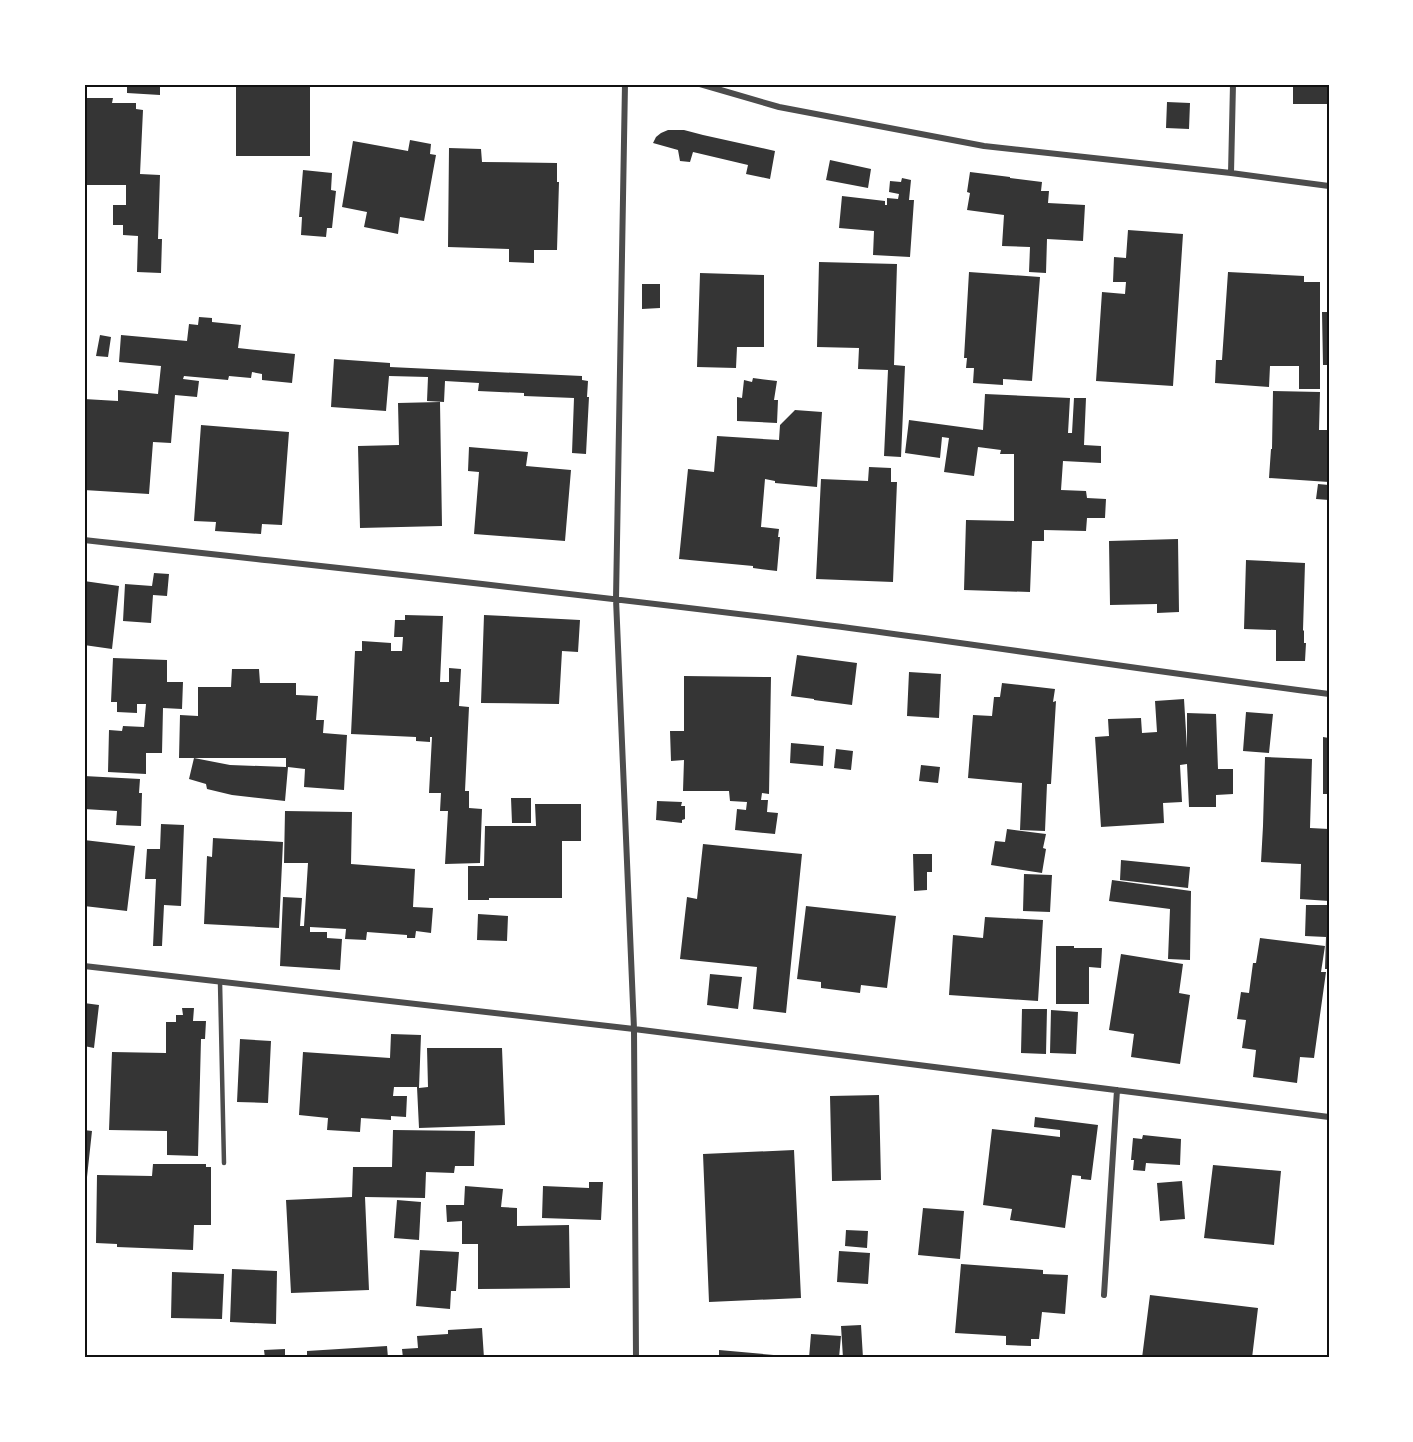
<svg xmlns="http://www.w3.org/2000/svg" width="1413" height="1442" viewBox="0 0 1413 1442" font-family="Manrope,sans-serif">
  <rect width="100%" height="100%" fill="#fff"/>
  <path fill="#353535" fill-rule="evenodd" d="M127 84H160V95L127 93Z
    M236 84H310V156H236Z
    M1293 84H1329V104H1293Z
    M84 98H113L112 103H136V109L143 110 140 174 160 175 158 239H162L161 273 137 272 138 236 123 235V225H113V205H126V185H84Z
    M1167 102 1190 103 1189 129 1166 128Z
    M668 130H684L703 135 775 151 770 179 746 174 748 165 693 152 690 162 680 161 678 150 653 143 656 137 661 133Z
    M410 140 431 144 430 154 436 155 424 221 400 217 398 234 364 227 367 212 342 207 353 141 408 151Z
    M449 148 481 149 482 162 557 163V182H559L557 250H534V263L509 262V249L448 247Z
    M830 160 871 169 868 188 826 180Z
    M303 170 332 173 331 190 336 191 332 228H327L326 237 301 235 302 217H299Z
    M970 172 1010 177V178L1042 182 1041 191H1049L1048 203 1085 205 1083 241 1047 239 1046 273 1029 272 1030 247 1002 246 1004 215 967 210 970 193 967 192Z
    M902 178 911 180 909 200H914L910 257 873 255 874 231 839 228 842 196 885 201V205H887V198L898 199 899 194 889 192 890 181 901 182Z
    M1128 230 1183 234 1173 386 1096 381 1102 292 1125 294 1126 282H1113L1114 257 1126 258Z
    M819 262 897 264 894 365 905 366 901 457 884 456 888 370 858 369 859 348 817 347Z
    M969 272 1040 277 1032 381 1003 379V385L973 383 974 368H966L967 358H964Z
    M1228 272 1304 276V282H1320V389H1299V366H1270L1269 387 1215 383 1216 360H1222Z
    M700 273 764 275V347H737L736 368 697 367Z
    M642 284H660V308L642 309Z
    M1322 312H1329V365H1323Z
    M199 317 212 318V322L241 325 238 348 295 354 292 383 262 380V374L252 372 251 378 229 376 228 380 184 376 183 379 199 381 197 397 175 395 171 443 153 442 149 494 84 490V399L118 401V390L158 394 161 366 119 362 121 335 187 341 189 324 198 325Z
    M100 335 111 337 108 357 96 356Z
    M334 359 390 363V367L582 376V380L588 381 587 397H589L586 454 572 453 574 398 524 396V393L478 391 479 383 445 381 444 402 427 401 428 377 389 376 386 411 331 407Z
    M753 378 777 381 774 400H778L777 423 737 421V397L742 398 744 380 752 382Z
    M1273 391 1320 392 1319 430H1329V482L1269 478 1271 449H1272Z
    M985 394 1070 398 1068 433H1072L1074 398H1086L1084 445 1101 446V463L1063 461 1061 490 1086 491 1087 498 1106 499 1105 518H1087L1086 531 1044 530V541H1032L1030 592 964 590 966 520 1014 521V454H1000L1001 450 978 447 974 476 944 472 949 438 942 437 940 458 905 453 909 420 983 430Z
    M440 402 442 526 360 528 358 446 399 445 398 403Z
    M795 410 822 412 817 487 775 483V481L765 479 761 527 779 529 778 537H780L777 571 753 568V566L679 559 688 469 714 472 717 436 779 440 780 425Z
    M201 425 289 432 282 525 262 524 261 534 215 531 216 522 194 521Z
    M469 447 528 452 526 466 571 470 565 541 474 534 479 472 468 471Z
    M869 467 891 468V482H897L893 582 816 579 821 479 868 481Z
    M1318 484 1329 485V500L1316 499Z
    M1178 539 1179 612 1157 613V604L1110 605 1109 541Z
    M1246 560 1305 563 1303 630 1304 631V643H1306L1305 661H1276V630L1244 629Z
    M154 573 169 574 167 596 153 595 151 623 123 621 125 584 152 586Z
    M84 581 119 586 112 649 84 645Z
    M405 615 443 616 440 682H449V668L461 669 459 706 469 707 465 791H469V808L482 809 480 863 445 864 448 811H440L441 793H429L432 737H430V742L416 741V737L351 734 355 651H362V641L391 643V651H402L403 637H394L395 620H405Z
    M484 615 580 620 578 652 562 651 559 704 481 703Z
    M797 655 857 663 852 705 814 700V699L791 696Z
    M113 658 167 660V682H183L182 709 163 708 162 753H146V774L108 772 109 730 122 731 123 726 144 727 146 704H137V713L117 712V702H111Z
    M232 669H259L260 683H296V695L318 696 316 720H324L323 733 347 735 344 790 304 787 305 769 288 767 285 801 232 795 207 789 206 784 189 779 194 758H179L180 715 198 716V687H231ZM194 758H286V767L230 765Z
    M909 672 941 674 939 718 907 716Z
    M684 676 771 677 769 794 762 793 761 800H768L767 812 778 813 775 834 735 830 737 809 746 810 747 802 730 801 729 791H683L684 760 671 761 670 731H684Z
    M1002 683 1055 689 1053 702 1056 701 1051 784H1047L1045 831 1020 830 1022 783 968 778 973 715 992 716 994 697H1000Z
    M1184 699 1187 748V713L1216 714 1218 769H1233V794L1216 795V807H1189L1187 764 1180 765 1182 802 1163 803 1164 823 1101 827 1095 737 1109 736 1108 719 1141 718 1142 733 1157 732 1155 701Z
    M1246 712 1273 714 1269 753 1243 751Z
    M1323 737 1329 738V794H1323Z
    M791 743 824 746 823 766 790 763Z
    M836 749 853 751 851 770 834 768Z
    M1265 757 1312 759 1310 828 1329 829V901L1300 899 1301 864 1261 862 1263 826Z
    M921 765 940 767 938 783 919 781Z
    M84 776 140 779 139 793H142L141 826 116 825 117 811 84 809Z
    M511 798H531V823H512Z
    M657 801 682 802 681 806H685V819L682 820V823L656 820Z
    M535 804H581V841H562V898H489V900H468V866H484L485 826H536Z
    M285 811 352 812 351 864 415 869 413 907 433 908 431 933 416 931 415 938H407V935L367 932 366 940 345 939 346 929 310 927V932H327V938L342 939 340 970 280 966 283 897 302 898 300 926H304L308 863H284Z
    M161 824 184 825 181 906 164 905 162 946H153L156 879H145L147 849H160Z
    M1007 829 1046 834 1043 848 1046 849 1042 873 991 865 995 841 1005 842Z
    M213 838 283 842 279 928 204 924 207 856 212 857Z
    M84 840 135 846 127 911 84 906Z
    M703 844 802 854 786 1013 753 1009 757 967 680 959 687 897 697 899Z
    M913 854H932V872H927V890L914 891Z
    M1121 860 1190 867 1188 888 1120 880Z
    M1024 874 1052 875 1050 912 1023 911Z
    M1112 880 1191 891 1190 960 1168 959 1170 909 1109 901Z
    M1306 905H1329V969H1325L1326 937 1305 936Z
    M806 906 896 916 887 988 861 985 860 993 821 988V982L797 979Z
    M478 914 508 916 507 941 477 940Z
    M985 917 1043 920 1038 1001 949 995 953 935 983 938Z
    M1260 938 1325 946 1321 972H1326L1314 1058 1300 1057 1297 1083 1253 1077 1256 1050 1242 1048 1246 1020 1237 1019 1241 992 1249 993 1253 963H1256Z
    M1056 946H1074V948H1102L1101 968 1089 967V1004H1056Z
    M1121 954 1183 964 1179 993 1190 995 1180 1064 1131 1057 1134 1034 1109 1030Z
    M710 974 742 977 738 1009 707 1005Z
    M84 1003 99 1005 94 1048 84 1046Z
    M182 1008H194L193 1021H206L205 1039H201L198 1156 167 1155V1131L109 1130 112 1052 166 1053V1022H176V1015H183Z
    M1022 1009H1047L1046 1054 1021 1053Z
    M1051 1010 1078 1012 1076 1054 1050 1053Z
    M391 1034 421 1035 419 1088 428 1087 427 1048H502L505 1125 419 1128 417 1087H394L393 1096H407L406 1117 391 1116V1120L361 1118 360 1132 327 1130 328 1118 299 1115 303 1052 390 1058Z
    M240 1039 271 1041 268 1103 237 1102Z
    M879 1095 881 1180 832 1181 830 1096Z
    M1035 1117 1098 1125 1091 1180 1081 1179V1176L1072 1175 1065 1228 1010 1220 1012 1209 983 1205 992 1129 1060 1137V1130L1034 1127Z
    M84 1130 92 1131 87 1177 84 1176Z
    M393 1130 475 1131 474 1166H455L454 1173 426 1172 425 1198 365 1197 369 1290 291 1293 286 1200 352 1197 353 1167H392Z
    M1143 1135 1181 1139 1180 1165 1146 1163 1145 1171 1133 1170 1134 1160H1131L1133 1138 1142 1139Z
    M794 1150 801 1298 709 1302 703 1154Z
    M153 1164H206V1167H211V1225H194L193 1250 117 1247V1244L96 1243 97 1175 152 1176Z
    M1213 1165 1281 1171 1274 1245 1204 1238Z
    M1182 1181 1185 1219 1160 1221 1157 1183Z
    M589 1182H603L601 1220 542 1218 543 1186 589 1188Z
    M465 1186 503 1189 501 1207 517 1208V1226L569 1225 570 1288 478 1289V1244H462V1221L447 1222 446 1205H464Z
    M397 1200 421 1202 419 1240 394 1238Z
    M923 1208 964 1211 960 1259 918 1255Z
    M846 1230 868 1231 867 1248 845 1246Z
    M420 1250 459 1252 456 1291H451L450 1309 416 1306Z
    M839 1251 870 1253 868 1284 837 1282Z
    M961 1264 1043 1270V1274L1068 1275 1065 1314 1042 1312 1039 1339H1031V1346L1006 1345V1336L955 1333Z
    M232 1269 277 1271 276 1324 230 1322Z
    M172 1272 224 1274 222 1319 171 1318Z
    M1150 1295 1258 1308 1252 1358H1142Z
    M861 1325 863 1358H843L841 1326Z
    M482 1328 484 1358H403L402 1349 418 1348 417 1336 448 1334V1330Z
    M811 1334 841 1336 839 1358H809Z
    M387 1346 388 1358H307V1351Z
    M285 1349V1358H265L264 1350Z
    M719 1350 785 1356V1358H719Z"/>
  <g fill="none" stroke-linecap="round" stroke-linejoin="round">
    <path stroke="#4c4c4c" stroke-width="4.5" d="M220 982 224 1163"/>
    <path stroke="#4c4c4c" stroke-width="6" d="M625 84 616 599 634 1029 636 1358
      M700 84 779 107 984 146 1231 173 1329 186
      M1231 173 1233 84
      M84 540C326 567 569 592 811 623 984 645 1156 672 1329 694
      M84 966 634 1029 1329 1117
      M1104 1295 1117 1090"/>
  </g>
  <rect width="1413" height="1442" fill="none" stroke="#ffffff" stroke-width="171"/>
  <rect x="86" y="86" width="1242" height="1270" fill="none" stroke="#111" stroke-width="2"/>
</svg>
